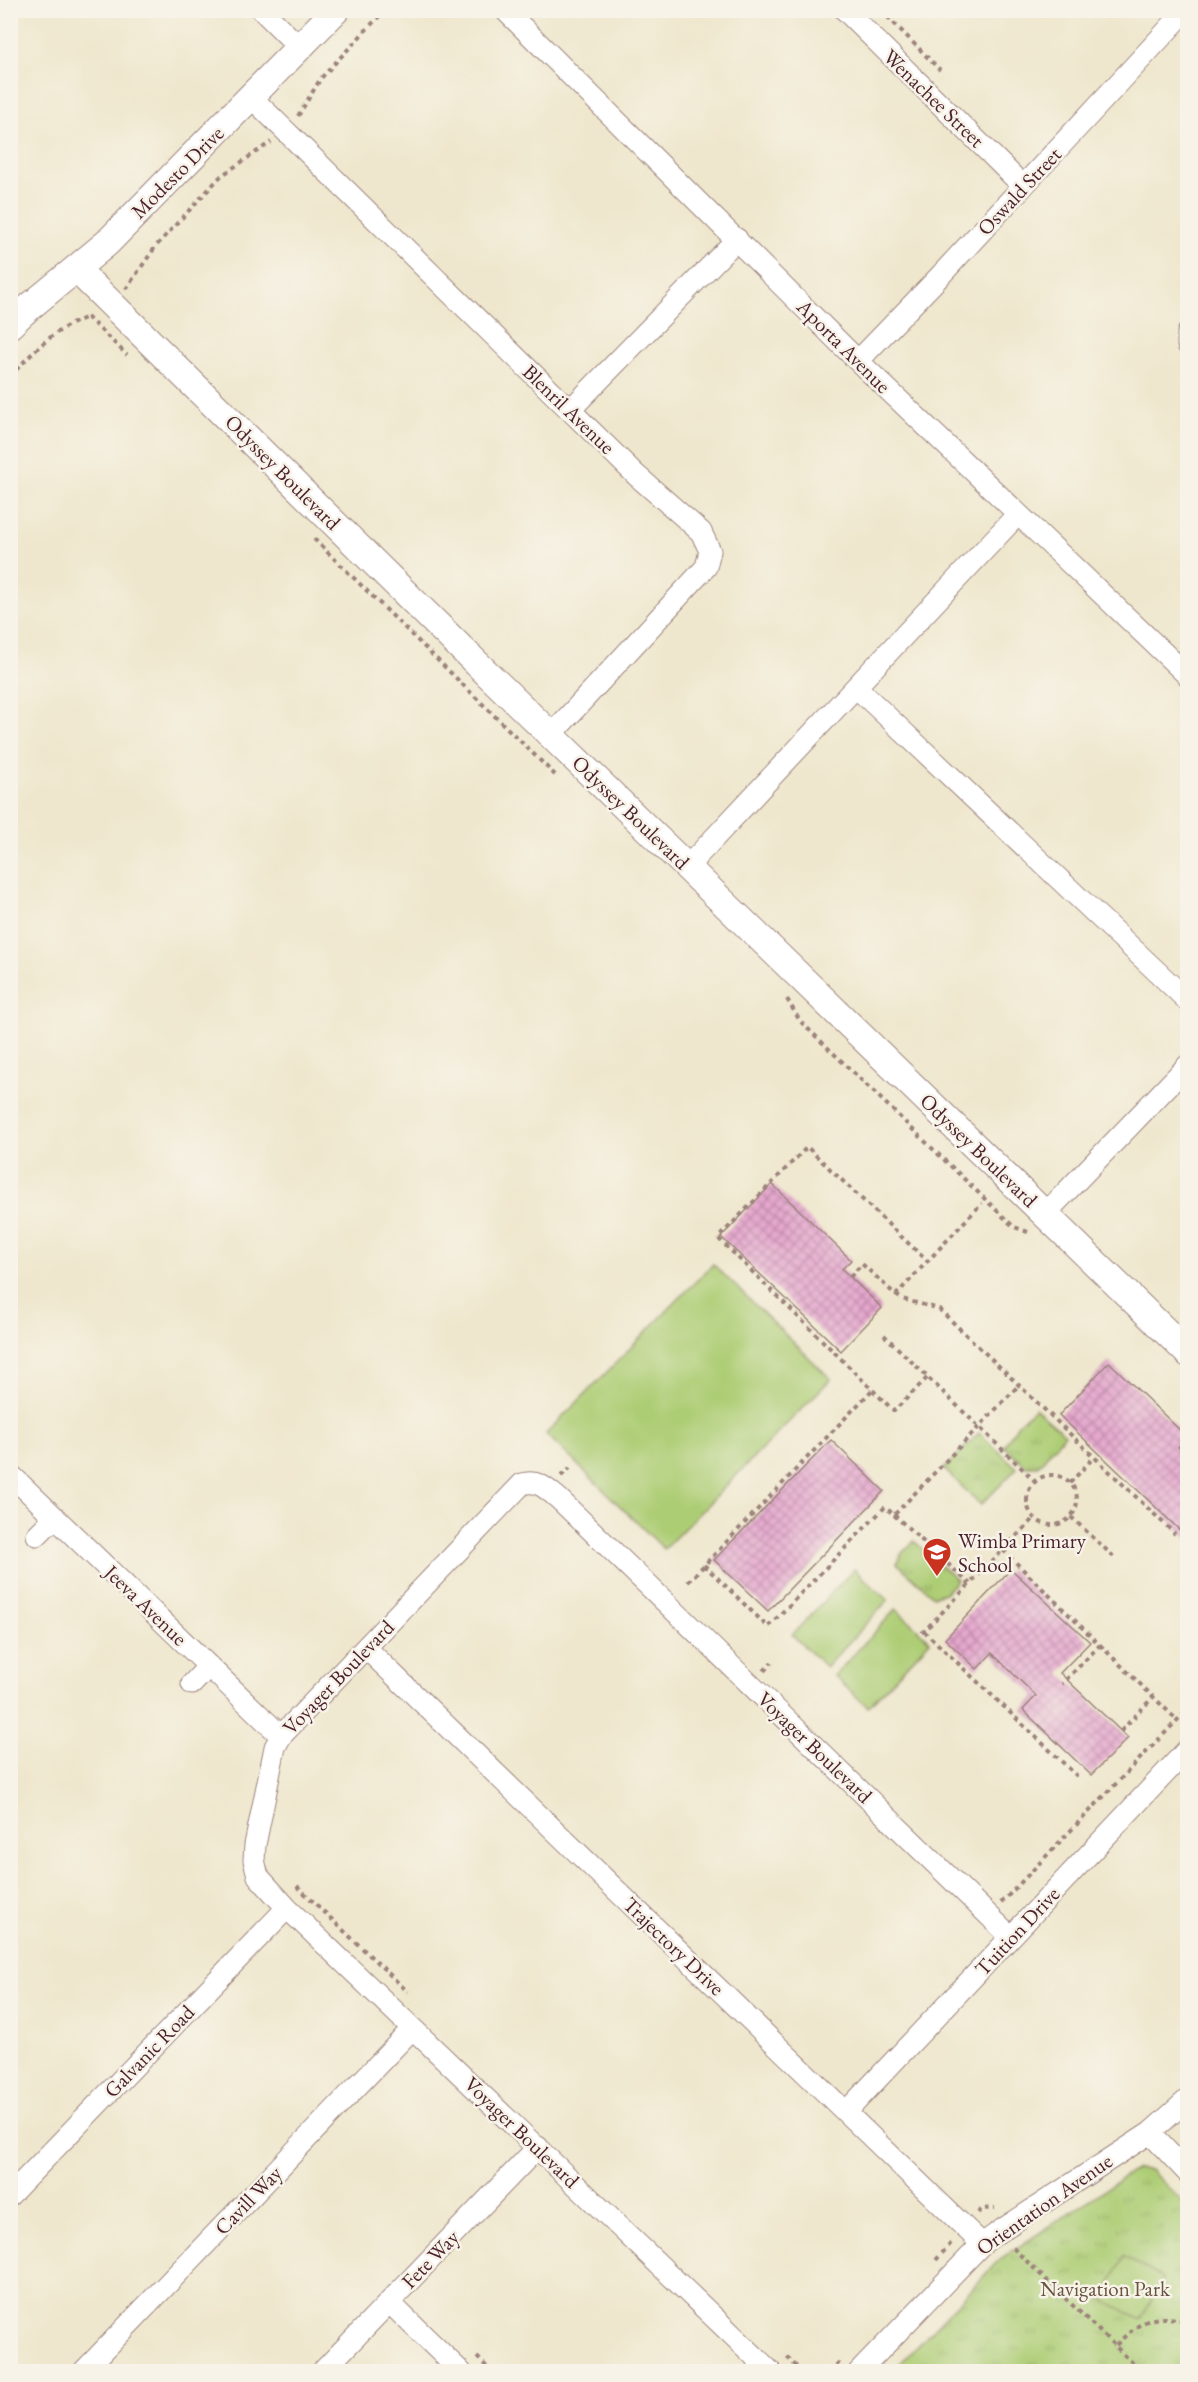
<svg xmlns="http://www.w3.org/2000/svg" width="1198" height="2382" viewBox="0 0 1198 2382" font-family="'EB Garamond',serif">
  <defs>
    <pattern id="park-tufts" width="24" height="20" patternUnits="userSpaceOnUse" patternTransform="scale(1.5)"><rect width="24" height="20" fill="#adcd75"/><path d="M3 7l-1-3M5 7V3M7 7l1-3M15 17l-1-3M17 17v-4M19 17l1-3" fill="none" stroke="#96b065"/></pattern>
    <pattern id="building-cross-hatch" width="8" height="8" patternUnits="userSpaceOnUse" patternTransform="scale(1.5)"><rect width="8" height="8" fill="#e5a7ce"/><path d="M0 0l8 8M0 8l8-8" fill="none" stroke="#bc87a7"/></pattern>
  </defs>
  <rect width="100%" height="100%" fill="#f7f3e8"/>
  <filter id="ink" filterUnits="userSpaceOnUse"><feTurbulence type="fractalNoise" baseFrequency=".0167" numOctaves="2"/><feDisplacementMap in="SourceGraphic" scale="12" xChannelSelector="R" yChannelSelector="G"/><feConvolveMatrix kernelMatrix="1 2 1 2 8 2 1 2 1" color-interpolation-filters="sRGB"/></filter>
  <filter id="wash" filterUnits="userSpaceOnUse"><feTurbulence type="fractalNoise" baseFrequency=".008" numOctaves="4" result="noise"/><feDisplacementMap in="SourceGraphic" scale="24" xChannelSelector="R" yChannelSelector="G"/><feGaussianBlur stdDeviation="1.35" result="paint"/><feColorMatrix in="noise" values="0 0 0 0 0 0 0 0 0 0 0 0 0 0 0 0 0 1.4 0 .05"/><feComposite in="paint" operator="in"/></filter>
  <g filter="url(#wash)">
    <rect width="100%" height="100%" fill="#efe7cd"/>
    <path fill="url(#park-tufts)" stroke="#7c7650" stroke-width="1.5" d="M1035 1408 1065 1434 1038 1466H1026L1004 1446 1018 1424Z
      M979 1433 1017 1468 981 1505 944 1469Z
      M914 1541 957 1580 945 1593 933 1596 897 1563 902 1553Z
      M1136 2169 1150 2170 1187 2206V2371L892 2372 1000 2259Z"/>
    <path fill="#adcd75" stroke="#7c7650" stroke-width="1.5" d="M713 1264 831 1379 664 1549 546 1434Z
      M854 1569 888 1600 826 1667 792 1635Z
      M896 1609 930 1641 868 1707 834 1676Z
      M1124 2257 1163 2278 1141 2320 1102 2299Z"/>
    <g id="blocks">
      <path fill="url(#building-cross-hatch)" d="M772 1184 851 1260 842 1269 882 1308 841 1351 721 1237Z
        M1109 1362 1187 1437 1178 1447 1188 1456V1538L1059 1415Z
        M831 1440 884 1491 768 1611 714 1560Z
        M1011 1569 1090 1642 1060 1673 1128 1738 1091 1775 1023 1710 1036 1696 992 1653 977 1669 945 1639Z"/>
    </g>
  </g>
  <g filter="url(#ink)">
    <use href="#blocks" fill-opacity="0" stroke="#9c837c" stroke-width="1.5"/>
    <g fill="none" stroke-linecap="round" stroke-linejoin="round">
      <g stroke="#9c837c" stroke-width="23">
        <path id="minor" d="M262 10 299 47
          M505 10 858 361 1188 676
          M845 10 1023 186
          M251 97 636 475 701 532 710 551 706 567 551 735
          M1188 333V345
          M858 361 939 277 1178 19
          M570 410 737 239
          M856 687 1188 1001
          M687 867 1017 515
          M1045 1214 1188 1065
          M10 1474 281 1736
          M37 1535 55 1517
          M366 1648 982 2244
          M192 1684 209 1666
          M846 2112 1188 1749
          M1150 2133 1188 2173
          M10 2195 287 1908
          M389 2302 461 2372
          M83 2372 412 2029
          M322 2372 538 2147
          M771 2372 287 1908 258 1876 254 1860 255 1845 275 1747 281 1736 522 1484C538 1479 547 1489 559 1499L1011 1937
          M859 2372 982 2244 1003 2229 1150 2133 1188 2099"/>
      </g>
      <g stroke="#9c837c" stroke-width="29">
        <path id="tertiary" d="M76 269 464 651 1188 1353
          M10 325 27 309 107 243 336 10"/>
      </g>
      <path stroke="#9c837c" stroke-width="4" stroke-dasharray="4.5 4.5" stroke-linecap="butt" d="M477 10V11
        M881 10 940 70
        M298 116 321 78 385 10
        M126 289 156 246 221 176 271 142
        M87 317 127 355
        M10 376C37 349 51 331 87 317
        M314 539 555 775
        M787 999 800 1021 1014 1227 1028 1232
        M850 1277 862 1264 896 1295 982 1203
        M896 1295 902 1299 939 1309 1175 1534
        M884 1335 1035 1481
        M927 1378 894 1411 718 1238 807 1147 927 1261
        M1027 1500a25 25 0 1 1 50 0a25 25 0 1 1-50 0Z
        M561 1476 570 1468
        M1070 1483 1094 1457
        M894 1515 970 1584
        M1071 1517 1114 1557
        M1003 1550 1100 1645 1062 1684
        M704 1565 768 1627 885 1507 894 1515 1019 1385
        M688 1582 872 1390
        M924 1631 1077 1776
        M922 1633 1034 1518
        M1100 1645 1177 1720
        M764 1671 772 1662
        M1121 1731 1153 1697
        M297 1886 408 1992
        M1001 1903 1188 1709
        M978 2213 981 2209 995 2208
        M1013 2248 1142 2372
        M936 2260 953 2241
        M1116 2345C1140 2321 1152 2313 1188 2321
        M477 2357 492 2372
        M787 2357 802 2372
        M830 2372 842 2359"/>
      <use href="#minor" stroke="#fff" stroke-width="21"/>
      <use href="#tertiary" stroke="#fff" stroke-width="27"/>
    </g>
  </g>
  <defs>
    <g id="school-pin" transform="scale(1.5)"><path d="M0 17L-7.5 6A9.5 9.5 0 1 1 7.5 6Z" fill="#c8321e" stroke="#f7f3e8"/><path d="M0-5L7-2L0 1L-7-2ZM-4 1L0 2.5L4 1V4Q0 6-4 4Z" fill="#fff"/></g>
  </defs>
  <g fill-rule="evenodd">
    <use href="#school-pin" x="937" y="1552"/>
  </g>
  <g text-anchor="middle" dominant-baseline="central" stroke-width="5" stroke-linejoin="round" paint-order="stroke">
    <g font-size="21" fill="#4a1f2b" stroke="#f7f3e8">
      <text transform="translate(934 98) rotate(44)">Wenachee Street</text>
      <text transform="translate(177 172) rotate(-45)">Modesto Drive</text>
      <text transform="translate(1019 191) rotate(-47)">Oswald Street</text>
      <text transform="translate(844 346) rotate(45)">Aporta Avenue</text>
      <text transform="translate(569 409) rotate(44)">Blenril Avenue</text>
      <text transform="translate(283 472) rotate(45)">Odyssey Boulevard</text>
      <text transform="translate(631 812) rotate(44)">Odyssey Boulevard</text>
      <text transform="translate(979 1150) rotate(44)">Odyssey Boulevard</text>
      <text transform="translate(146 1605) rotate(44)">Jeeva Avenue</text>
      <text transform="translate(338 1677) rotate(-46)">Voyager Boulevard</text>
      <text transform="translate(815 1747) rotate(44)">Voyager Boulevard</text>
      <text transform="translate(1017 1931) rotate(-47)">Tuition Drive</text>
      <text transform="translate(674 1946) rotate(44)">Trajectory Drive</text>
      <text transform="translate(149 2051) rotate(-46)">Galvanic Road</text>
      <text transform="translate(522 2132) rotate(44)">Voyager Boulevard</text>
      <text transform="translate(248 2200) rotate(-46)">Cavill Way</text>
      <text transform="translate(1044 2204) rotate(-35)">Orientation Avenue</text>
      <text transform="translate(430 2259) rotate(-46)">Fete Way</text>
    </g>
    <g font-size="21" fill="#4a1f2b" stroke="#f7f3e8" text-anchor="start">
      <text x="958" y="1540">Wimba Primary<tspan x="958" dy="24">School</tspan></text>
    </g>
    <g font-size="21" fill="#685341" stroke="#f7f3e8">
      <text x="1105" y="2288">Navigation Park</text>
    </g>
  </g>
  <rect width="1198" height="2382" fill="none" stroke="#f7f3e8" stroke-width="36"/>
</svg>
